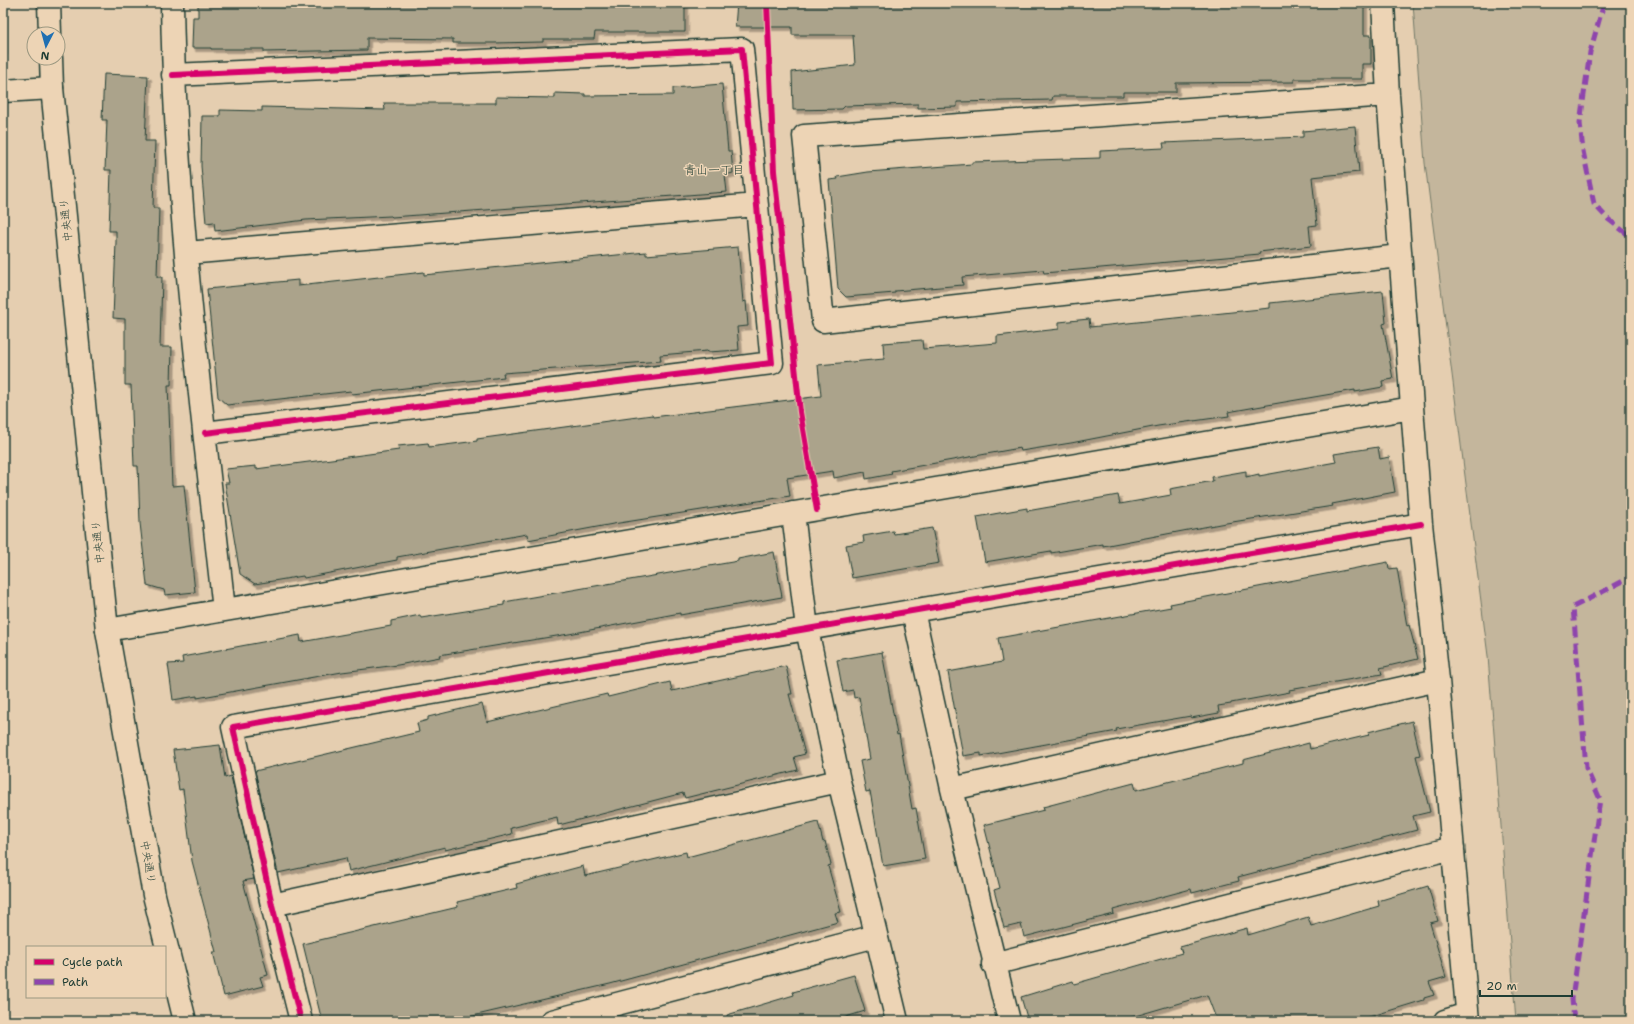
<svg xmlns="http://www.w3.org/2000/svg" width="1634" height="1024" viewBox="0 0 1634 1024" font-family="'Shantell Sans','Klee One',sans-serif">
  <defs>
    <filter id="shadow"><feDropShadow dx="3.5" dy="3.5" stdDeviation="0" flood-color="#0004"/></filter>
  </defs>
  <rect width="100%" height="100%" fill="#e5ceb0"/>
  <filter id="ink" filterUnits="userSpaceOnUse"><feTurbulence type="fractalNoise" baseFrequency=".025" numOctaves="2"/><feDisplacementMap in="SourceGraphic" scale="8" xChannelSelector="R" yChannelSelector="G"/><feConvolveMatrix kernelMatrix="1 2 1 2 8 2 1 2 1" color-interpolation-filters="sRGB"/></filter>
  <g filter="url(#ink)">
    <path fill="#c4b69c" stroke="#727a68" d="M3 3H7V55H3Z
      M1413 3H1631V1021H1516L1488 656 1425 163Z"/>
    <path fill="#aba38b" stroke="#1f3d34" filter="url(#shadow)" d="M283 3H685V32H595L594 39H543V42L494 43H453V39L367 38V50L264 52V49H211V48H192L193 17H198V4L283 5Z
      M737 3H1364V35H1371V64H1362V79H1294V82L1176 83V92H1123V96H1053L1052 100 957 102V107L918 108V104L845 106 842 109 793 110 792 72 855 65 853 35H792V27H735Z
      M104 74 148 76 145 141H155L153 208H159L157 277H162L160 347H172L171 385H168L172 486 184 485 195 592 165 595 164 590 147 585 140 523 138 466H134L131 385H125V319L113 318 116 242V231H109L111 170H105L107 120H102Z
      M722 84 728 151H731L733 173 725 175 727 192 392 217 391 216 306 220 215 231 214 222 206 223 201 166 202 116H220V110L262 111V107L385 110 384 103H496V97L555 98V93L585 94V96L673 95V88Z
      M1355 126 1359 172 1312 177 1317 225 1309 226 1311 246 1259 252 1260 254 1169 262 1044 273 1043 270 962 277 963 285 895 291V293L846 297 838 289 829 180 838 179 837 177 868 172 972 164V162L1100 158V151L1164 148 1163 143 1303 137V131Z
      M738 247 743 302 746 301 748 326 737 327 739 350 708 352 707 351 660 355 661 361 503 373 504 377 352 394 351 391 227 405 218 397 207 289 298 280V286L424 272V275L646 252V255Z
      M1383 291 1386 323 1383 324 1393 379 1382 381 1383 387 1355 392V390L1279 403 1228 412 1229 416 1158 426 1071 443 1021 451 1020 448 891 471 892 474 866 479 865 472 834 478 833 471 787 478 790 496 613 524 528 540 527 534 397 557V560L304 578 303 576 255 584 240 574 225 483H229L226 469 256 466V469L399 450 398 446 428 443 429 447 477 441V439L652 415 653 417 821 396 818 365 884 359 883 343 922 340 923 349 997 343V336L1059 329V322L1089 319 1090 327 1270 308V303Z
      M1378 447 1380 459 1389 457 1395 492 1332 504 1333 506 1220 524 1103 546V544L1051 553V551L985 562 977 517 1027 508V511L1118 495 1120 504 1171 495 1170 489 1213 481 1212 477 1246 471V477L1259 474V476L1336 462 1334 454Z
      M932 528 939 563 852 578 846 545 864 542 863 536 893 531 894 534Z
      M774 552 782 597 680 615V613L569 634 439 655 440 657 398 665 342 672 197 698V696L173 700 168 664 183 663 182 657 300 635 301 642 391 626V621L420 615 421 618 504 605V602L738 561V559Z
      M1388 562 1389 569 1397 568 1407 626 1409 625 1418 659 1380 668 1382 674 1289 690 1290 692 1231 703V704L1218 706 1219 713 1191 718V716L1116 729 1117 731 981 756V753L963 756 948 672 1002 662 998 638 1171 607 1170 604Z
      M882 652 897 735 899 734 912 809 916 808 925 859 883 866 870 791 866 792 860 761 870 759 859 697 854 698 853 690 843 692 837 660Z
      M786 666 792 694H789L805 754 794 757 798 770 685 798 683 793 563 824 558 825 557 817 511 828 512 834 445 850V847L349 871 346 858 278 873 255 771 419 732 417 723 428 720V717L482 704 487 722 607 694 608 697 670 682 672 691Z
      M1412 721 1420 755 1416 756 1430 812 1413 816 1417 830 1238 877 1239 881 1192 893 1191 889 1113 910 1114 914 1024 937 1021 924 1004 928 994 890 1000 888 984 825 1044 810 1043 807 1134 783 1136 790 1243 763V760L1309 743 1310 749 1369 735 1368 732Z
      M220 745 225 778 231 776 254 879 243 881 268 975 260 977 263 986 224 996 213 952H216L192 861 183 789 179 790 173 750Z
      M818 822 823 842 825 841 831 865 828 866 841 912 835 913 838 922 610 984 451 1021H322L303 944 458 907 457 902 517 888 516 884 583 866 585 876 686 852 687 857Z
      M1428 886 1438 921 1430 923 1446 977 1429 982 1434 995 1424 998V1000L1356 1021H1217L1207 995 1118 1021H1028L1021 997 1073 981 1074 984 1182 953 1180 947 1247 928 1248 935 1308 917 1311 926 1379 906 1378 901Z
      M854 975 865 1011 833 1021H728L727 1015 794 995 793 992Z"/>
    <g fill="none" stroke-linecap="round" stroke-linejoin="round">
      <g stroke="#1f3d34" stroke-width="25">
        <path id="minor" d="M172 3C175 206 202 408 224 610
          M1383 3 1388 95 1421 524 1438 680 1468 1021
          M173 75 742 49 772 363 205 433
          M3 91 52 88
          M1388 95 804 136 823 321 1400 256
          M186 253 757 205
          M793 513 807 629 839 781 897 1021
          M913 611 952 789 1009 1021
          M107 630 1412 408
          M952 789 1438 680
          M272 905 839 781
          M993 964 1453 848
          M301 1021 272 905 233 727 1421 524
          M552 1021 876 936
          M1445 1021 1467 1014"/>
      </g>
      <g stroke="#1f3d34" stroke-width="25">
        <path id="tertiary" d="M49 3 50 34
          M51 58 52 88 107 630 154 895 185 1021"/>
      </g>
      <use href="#minor" stroke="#edd4b5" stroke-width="22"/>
      <use href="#tertiary" stroke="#edd4b5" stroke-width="22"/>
      <path stroke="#8e44ad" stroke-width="5" stroke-dasharray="10 5" stroke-linecap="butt" d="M1604 3 1590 52 1580 123 1583 151 1594 204 1608 219 1631 237
        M1574 1021 1572 999 1600 799 1586 768 1573 607 1631 577"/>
      <g stroke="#edd4b5" stroke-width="8">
        <path id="cycleway" d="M767 3 774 171 800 412 817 510
          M173 75 742 49 772 363 205 433
          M301 1021 272 905 233 727 1421 524"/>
      </g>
      <use href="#cycleway" stroke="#d6006c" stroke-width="6"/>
    </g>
  </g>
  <g text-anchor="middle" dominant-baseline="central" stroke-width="3" stroke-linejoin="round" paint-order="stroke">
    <g font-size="11" fill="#1f3d34" stroke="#edd4b5">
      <text transform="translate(66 220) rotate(-96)">中央通り</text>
      <text transform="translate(98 542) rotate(-96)">中央通り</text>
      <text transform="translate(148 862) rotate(80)">中央通り</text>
    </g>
    <g font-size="12" fill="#1f3d34" stroke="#edd4b5">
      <text x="714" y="170">青山一丁目</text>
    </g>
  </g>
  <rect width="1634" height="1024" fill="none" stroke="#edd4b5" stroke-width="16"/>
  <rect x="8" y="8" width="1618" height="1008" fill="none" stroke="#1f3d34" stroke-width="1.5" filter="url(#ink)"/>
  <rect x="26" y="946" width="140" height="52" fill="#edd4b5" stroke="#9b9881"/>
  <rect x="34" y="959" width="20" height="6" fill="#d6006c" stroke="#9b9881"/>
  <text x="62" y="966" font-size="12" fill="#1f3d34">Cycle path</text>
  <rect x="34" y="979" width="20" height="6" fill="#8e44ad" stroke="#9b9881"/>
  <text x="62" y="986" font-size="12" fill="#1f3d34">Path</text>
  <g transform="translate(46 46) rotate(186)"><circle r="19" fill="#edd4b5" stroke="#9b9881"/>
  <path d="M0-3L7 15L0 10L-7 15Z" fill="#1f6fb2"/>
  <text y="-6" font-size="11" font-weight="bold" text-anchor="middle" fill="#1f3d34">N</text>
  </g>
  <path d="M1480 990v6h92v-6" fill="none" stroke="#1f3d34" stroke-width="2"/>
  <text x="1486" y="990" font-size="12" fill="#1f3d34" stroke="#edd4b5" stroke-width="3" paint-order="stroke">20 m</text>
</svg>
